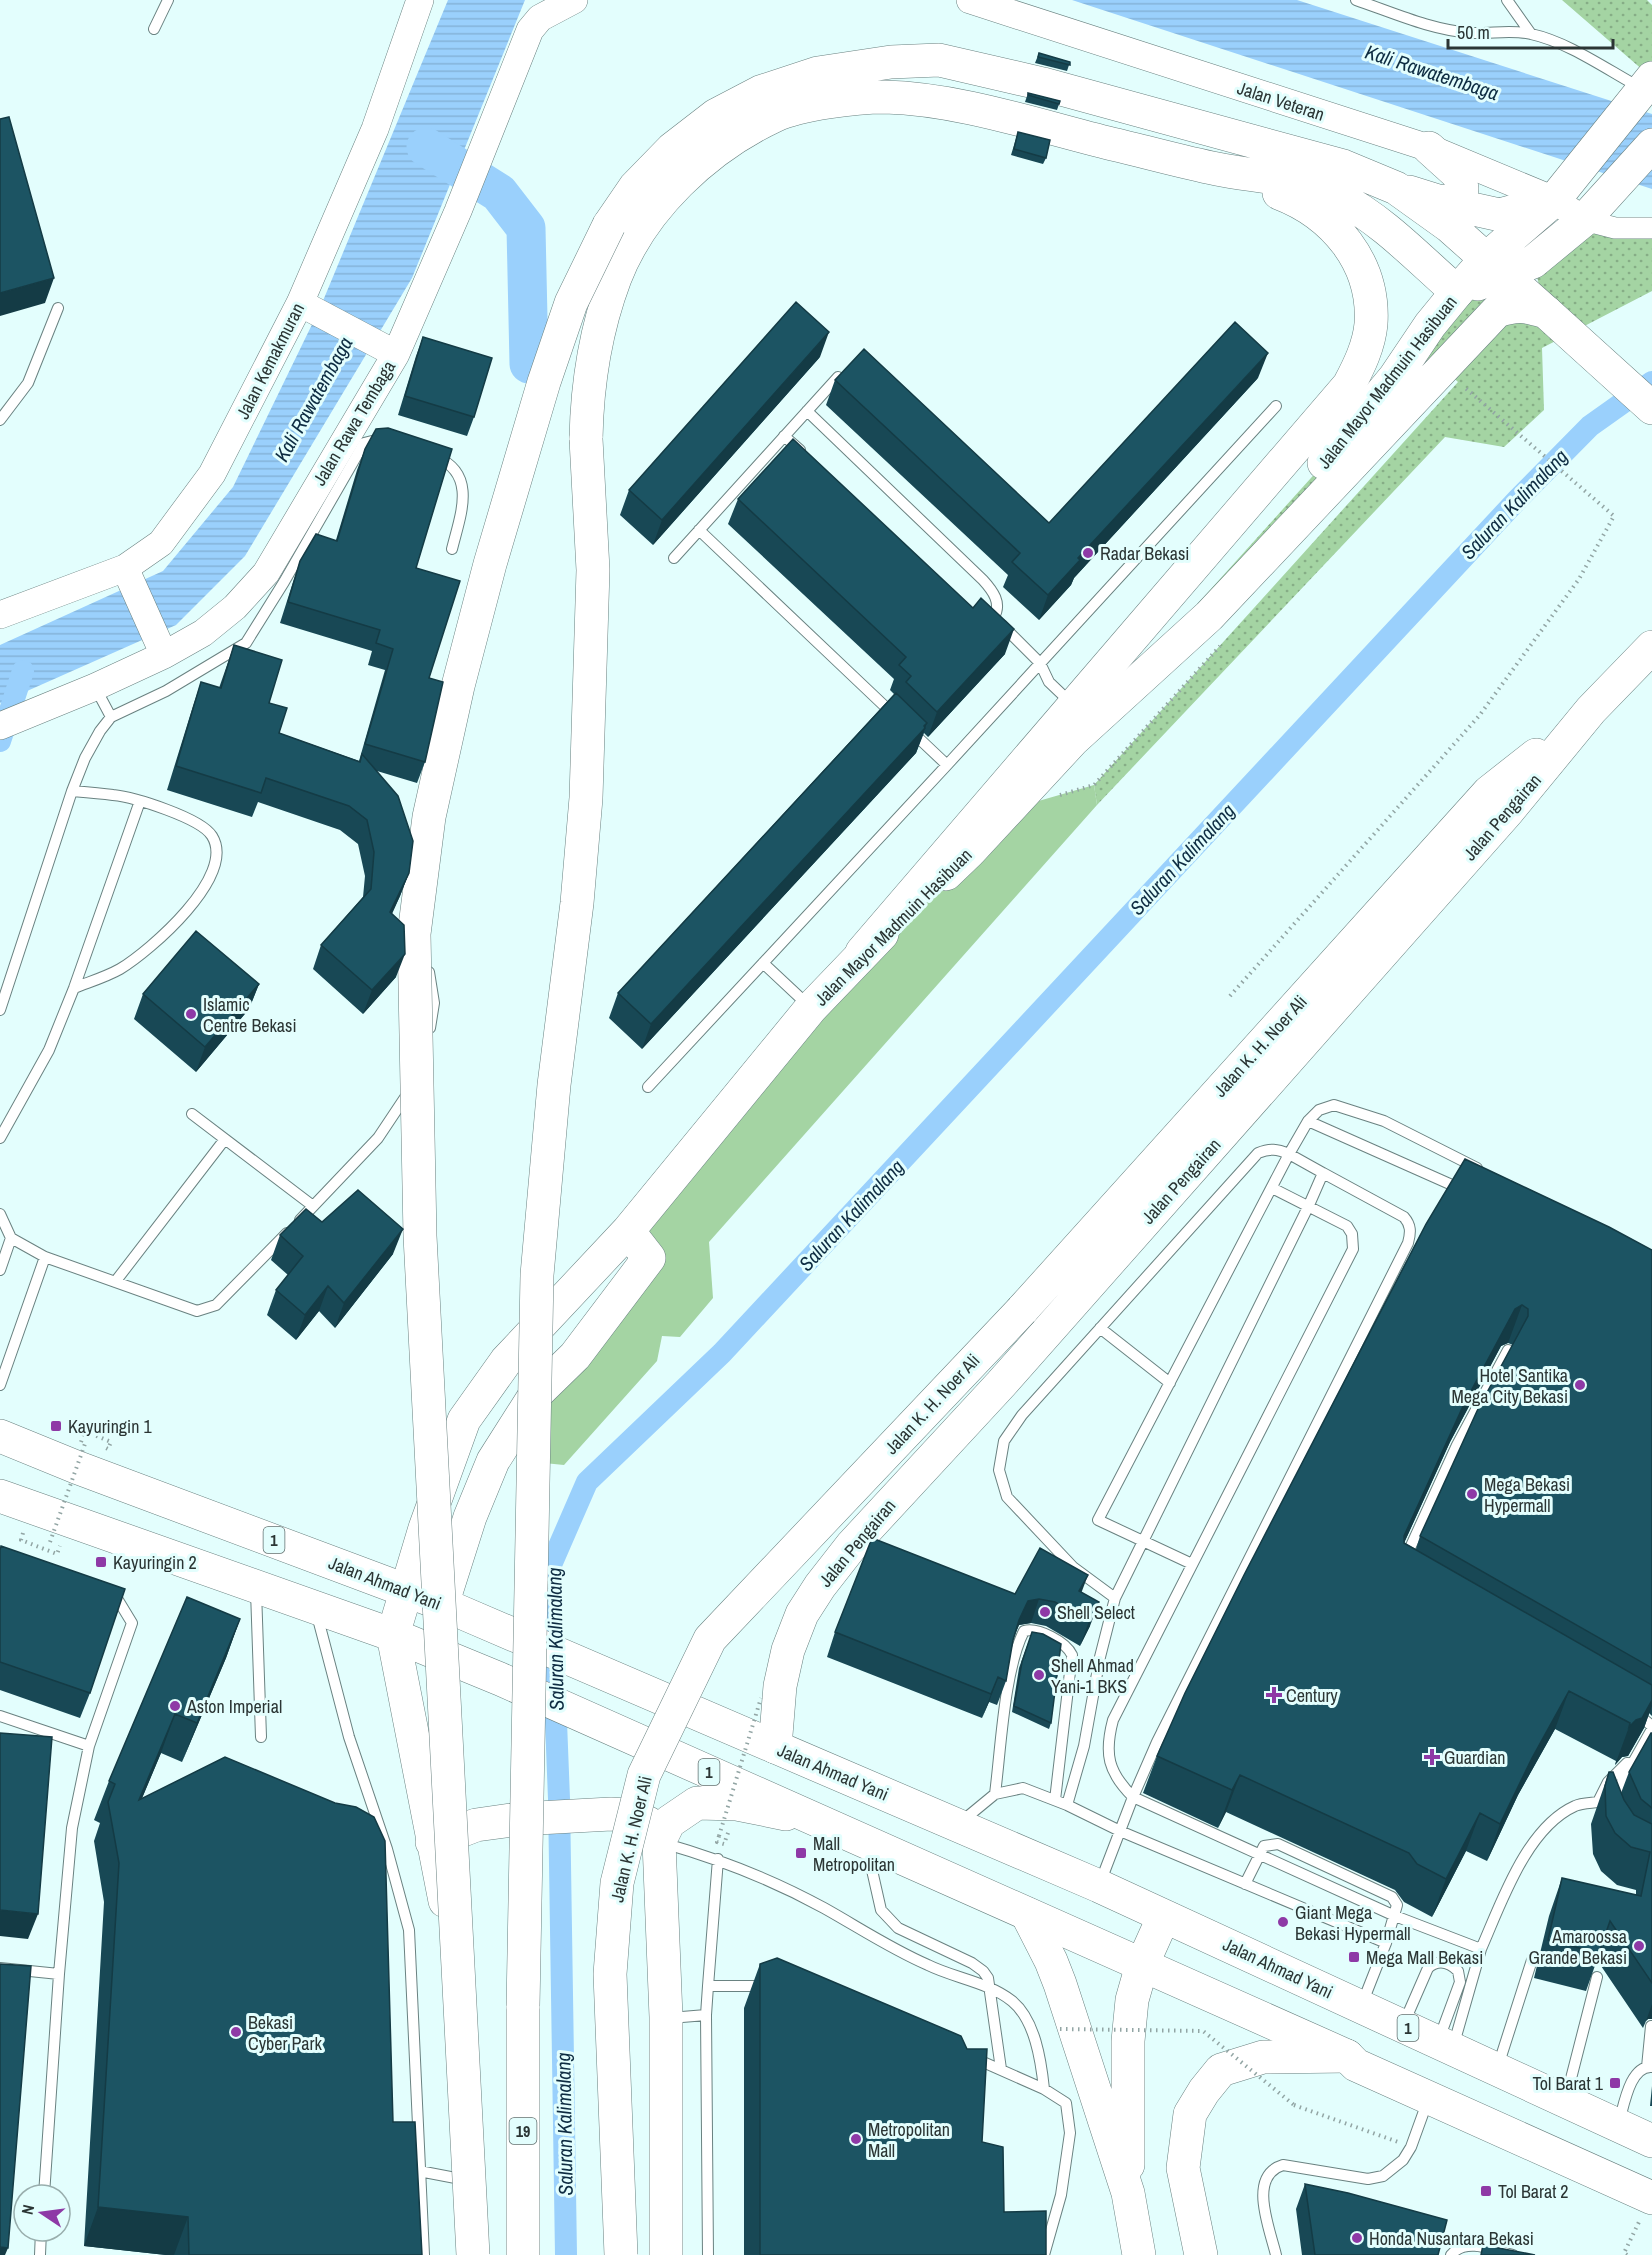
<svg xmlns="http://www.w3.org/2000/svg" width="1652" height="2255" viewBox="0 0 1652 2255" font-family="'Archivo Narrow',sans-serif">
  <defs>
    <pattern id="grass-dots" width="8" height="8" patternUnits="userSpaceOnUse" patternTransform="scale(1.5)"><rect width="8" height="8" fill="#a4d4a3"/><path d="M2 2h.1M6 6h.1" fill="none" stroke="#86ad86" stroke-width="1.8" stroke-linecap="round"/></pattern>
    <pattern id="water-rules" width="6" height="5" patternUnits="userSpaceOnUse" patternTransform="scale(1.5)"><rect width="6" height="5" fill="#9ad0fc"/><path d="M0 2.5h6" fill="none" stroke="#85b3d9"/></pattern>
  </defs>
  <rect width="100%" height="100%" fill="#e3fefd"/>
  <path fill="url(#grass-dots)" d="M1562 0H1647L1652 5V78Z
    M1584 220 1652 228V291L1542 348 1544 410 1504 447 1445 437 1097 805 1094 785 1458 382 1443 368 1173 631 1338 448 1430 325 1502 276 1546 311 1533 262Z"/>
  <path fill="#a4d4a3" d="M1094 785 1097 805 709 1242 713 1298 680 1337 662 1336 657 1361 564 1465 534 1462 535 1395 649 1258 628 1231 1007 810Z"/>
  <path fill="url(#water-rules)" d="M448 0H525L412 278 245 556 176 625 0 703V645L163 571 233 487 320 308Z
    M1072 0H1297L1652 114V189Z"/>
  <g fill="none" stroke-linecap="round" stroke-linejoin="round">
    <path stroke="#9ad0fc" stroke-width="22" d="M0 741 23 671
      M566 2255 559 1799 550 1567 587 1482 722 1353 1517 500 1590 426 1652 382"/>
    <path stroke="#9ad0fc" stroke-width="39" d="M426 147 499 193 526 228 529 364"/>
    <g stroke="#6a8281" stroke-width="12">
      <path id="service" d="M1356 0C1394 13 1431 30 1471 33 1492 34 1511 29 1531 34 1568 42 1606 69 1639 87
        M1507 0 1531 34
        M154 29 168 0
        M807 411 983 580C993 591 1002 603 994 617
        M0 420 28 383 58 308
        M784 436 800 450
        M436 457C478 474 460 516 452 549
        M699 530 895 716
        M674 558 838 377
        M1002 625 1040 663 1049 682 1071 703
        M95 687 111 717
        M910 730 947 765
        M72 791 85 758 100 731 111 717 166 691 246 643 284 582 364 443 372 441 381 442
        M763 963 809 1006
        M429 972 434 1003 430 1028
        M0 1010 72 791C85 792 99 793 113 795 134 797 201 818 212 836 237 876 150 951 120 969 106 977 89 982 74 988
        M648 1087 947 765 1276 406
        M192 1114 313 1206
        M1308 1121 1461 1189
        M0 1138 49 1050 74 988 140 801
        M1272 1188 1347 1226 1352 1234 1353 1249 1113 1720C1104 1754 1108 1772 1133 1797L1395 1916 1481 1949C1501 1904 1526 1828 1575 1806 1581 1803 1591 1803 1598 1802L1608 1782 1627 1763 1652 1764
        M0 1214 11 1238 45 1257 197 1311 216 1305 287 1233
        M300 1220 378 1138 408 1093
        M0 1270 11 1238
        M115 1282 225 1139
        M1100 1328 1170 1383
        M0 1385 45 1257
        M1405 1559 1457 1445 1508 1350
        M1192 1564 1098 1520 1289 1154 1323 1173
        M256 1591 261 1737
        M317 1615 349 1737 387 1849 409 1930 424 2255
        M1636 1713 1652 1726
        M0 1716 89 1746
        M995 1794C1001 1748 1004 1670 1024 1631 1038 1627 1066 1642 1072 1655L1055 1800
        M1612 1800 1652 1729
        M1067 1805 1084 1746 1100 1657 1115 1598 1073 1567 1007 1497 999 1470 1004 1441 1022 1415 1258 1153C1270 1148 1277 1149 1289 1154L1308 1121 1319 1110 1334 1105 1384 1121 1477 1168
        M961 1822 995 1794 1023 1788 1067 1805 1120 1831 1386 1943
        M663 1843C719 1859 773 1880 824 1908 858 1927 891 1949 928 1965 954 1978 988 1982 1012 2001 1035 2020 1041 2060 1044 2089
        M867 1848 881 1910 898 1928 972 1963 983 1971 988 1978 1001 2069
        M1100 1883 1133 1797 1157 1742 1408 1243C1411 1232 1411 1225 1404 1217L1323 1173 1309 1205 1115 1598
        M1245 1884 1264 1846 1278 1844 1392 1897 1397 1905 1386 1943 1362 2004
        M0 1968 59 1974
        M708 1986 718 1859
        M670 2018 706 2015
        M1404 2023 1428 1968C1438 1959 1449 1962 1458 1971L1460 1982 1439 2039
        M1453 2047 1481 1949
        M974 2058 1044 2089 1066 2103 1070 2133 1061 2195 1044 2255
        M1498 2066 1532 1960
        M1647 2067 1651 2026
        M1566 2098 1597 1977
        M1619 2122C1624 2105 1630 2065 1652 2067
        M419 2171 466 2180
        M44 2195 59 1974 72 1828 89 1746 132 1623 115 1595 112 1594
        M40 2255 41 2231
        M708 2255 706 2015 708 1986H764
        M1276 2255C1270 2229 1247 2176 1283 2165L1368 2179 1383 2176 1403 2160 1411 2147 1428 2100
        M1451 2255C1465 2237 1494 2250 1513 2255"/>
    </g>
    <g stroke="#6a8281" stroke-width="22">
      <path id="minor" d="M1584 220 1615 228H1652"/>
    </g>
    <g stroke="#6a8281" stroke-width="28">
      <path id="tertiary" d="M970 0 1429 148 1554 200 1584 220
        M300 303 396 354
        M125 568 164 655
        M0 615 125 568 161 543 212 474 300 303 375 129 420 0
        M0 726 95 687 164 655 203 633 235 607 266 573 396 354 458 211 530 30 540 18 574 0"/>
    </g>
    <g stroke="#6a8281" stroke-width="34">
      <path id="primary" d="M1478 284 1533 262 1584 220 1652 145
        M1324 463 1395 377 1430 325 1457 292 1486 259 1554 200 1652 78
        M946 874 970 851 1073 740 1209 616 1497 311C1519 304 1525 306 1546 312L1652 408
        M1022 1310 1489 792 1536 755
        M441 1608 470 1517 493 1461 535 1395 575 1356 649 1258 628 1231 811 1008 882 934
        M775 1747 780 1686 788 1650 802 1614 820 1586 852 1545 1001 1384 1508 811 1591 710 1652 647
        M432 1842 476 1825 519 1819 611 1814 627 1815 648 1823 654 1833
        M445 1901 393 1635 425 1528 464 1420 506 1361 628 1231
        M666 2255V2017L659 1842 669 1822 697 1803 737 1804 786 1814"/>
    </g>
    <g stroke="#6a8281" stroke-width="34">
      <path id="trunk" d="M0 1436 76 1467 442 1604 1099 1886 1652 2141
        M0 1496 393 1635 500 1679 1347 2056 1356 2065 1652 2198
        M1142 1965 1164 1916"/>
    </g>
    <g stroke="#6a8281" stroke-width="34">
      <path id="motorway" d="M1409 192 1441 202 1457 199 1462 189 1460 176 1429 148
        M1441 202 1500 215 1554 200
        M609 225 635 187 672 149 716 115 760 92 818 73 891 62 939 60 1043 84 1343 166 1396 188 1449 226 1546 312
        M586 439C587 384 595 331 615 278 642 208 706 148 774 116 800 104 856 97 885 97 961 99 1038 126 1112 144 1147 152 1182 162 1217 169 1257 177 1301 178 1338 197 1383 220 1419 259 1457 292
        M862 952 1349 385C1359 366 1369 346 1371 324 1375 263 1334 214 1279 193
        M1027 1914 1051 1961 1060 1984 1128 2193 1139 2255
        M523 2006V2255
        M1128 2165V2041L1132 2000 1142 1965
        M1201 2255 1183 2168 1190 2114 1204 2091 1221 2070 1263 2057 1347 2056"/>
    </g>
    <path stroke="#92a5a4" stroke-width="4" stroke-dasharray="1.5 4.5" stroke-linecap="butt" d="M1060 795 1094 785 1220 646
      M1230 996 1479 716 1579 579 1614 516 1463 386
      M81 1442 85 1431 111 1442 108 1449 106 1448
      M23 1533 21 1540 57 1554 60 1546
      M719 1836 717 1842 724 1844 729 1830
      M1294 2105 1398 2142
      M1627 2255 1624 2253 1639 2222"/>
    <use href="#service" stroke="#fff" stroke-width="10"/>
    <use href="#minor" stroke="#fff" stroke-width="21"/>
    <use href="#tertiary" stroke="#fff" stroke-width="27"/>
    <use href="#primary" stroke="#fff" stroke-width="33"/>
    <use href="#trunk" stroke="#fff" stroke-width="33"/>
    <use href="#motorway" stroke="#fff" stroke-width="33"/>
    <g stroke="#6a8281" stroke-width="34" stroke-linecap="butt">
      <path id="primary-bridge" d="M621 2255 610 1974 617 1883 644 1775 710 1639 1022 1310"/>
    </g>
    <g stroke="#6a8281" stroke-width="34" stroke-linecap="butt">
      <path id="motorway-bridge" d="M523 2006 537 1275 554 1085 577 903 586 798 593 570 586 439
        M473 2255 420 1236 414 934 429 817 458 686 490 564 544 382 571 303 609 225"/>
    </g>
    <path stroke="#92a5a4" stroke-width="4" stroke-dasharray="1.5 4.5" stroke-linecap="butt" d="M50 1542 86 1441
      M719 1836 761 1698
      M1060 2029 1203 2031 1294 2105"/>
    <use href="#primary-bridge" stroke="#fff" stroke-width="33"/>
    <use href="#motorway-bridge" stroke="#fff" stroke-width="33"/>
  </g>
  <path fill="#184855" fill-rule="evenodd" d="M1039 53 1070 62 1067 71 1035 63Z
    M1028 93 1060 101 1057 110 1025 102Z
    M1018 132 1046 158 1043 164 1011 155Z
    M423 337 474 417 467 436 398 415 416 356Z
    M820 357 653 545 620 515 629 490Z
    M1258 378 1074 578 1071 585 1039 620 1003 587 1008 575 826 405 835 380 1049 523Z
    M365 449 416 568 429 678 425 762 417 783 377 771 409 873 400 896 392 914 396 977 363 1014 313 969 321 945 363 897 365 876 358 844 340 830 258 802 252 817 167 790 193 706 201 682 219 688 234 645 269 703 279 733 359 761 385 670 368 665 372 651 280 623 293 582 300 561 336 540 357 470Z
    M738 499 1005 654 928 737 924 733 916 753 642 1049 609 1018 618 993 894 694 890 690 894 679 728 524Z
    M259 984 249 1009 196 1072 134 1019 143 994Z
    M322 1222 393 1254 335 1328 319 1311 296 1340 267 1315 276 1290 288 1275 271 1260 280 1235Z
    M1426 1224 1652 1250V1716L1649 1713 1644 1728 1628 1756 1622 1757 1615 1765 1616 1761 1555 1729 1518 1795 1487 1861 1466 1851 1432 1917 1404 1902 1395 1890 1226 1812 1218 1828 1143 1793 1157 1756ZM1508 1343 1513 1345 1420 1536 1416 1549 1404 1543 1450 1442 1501 1346Z
    M0 1550 90 1693 80 1718 0 1690Z
    M1082 1592 1090 1626 1080 1646 1046 1626 1031 1623 1019 1625 1013 1640 1006 1681 997 1705 989 1702 982 1718 827 1657 835 1632 1015 1594Z
    M240 1619 226 1658 182 1762 161 1753 142 1798 393 2122 422 2255H166L84 2246 104 1902 94 1841 100 1823 94 1820 109 1781Z
    M1032 1632 1051 1723 1049 1729 1012 1712 1019 1668Z
    M1652 1733V2019H1648L1646 2021 1643 2028 1597 1960 1586 1991 1534 1978 1549 1916 1562 1878 1636 1895V1890L1617 1885 1601 1871 1593 1854 1591 1824 1609 1772 1621 1793 1629 1772Z
    M760 1964 982 2142 1004 2212 1046 2255H744V2008Z
    M1652 2086V2106H1650Z
    M1305 2184 1438 2255H1302L1296 2209Z"/>
  <path fill="#143b45" d="M54 278 45 303 0 316V293Z
    M829 332 820 357 653 545 662 520Z
    M1268 353 1258 378 1074 578 1071 585 1039 620 1048 595 1078 558Z
    M1014 629 1005 654 928 737 937 712Z
    M927 723 916 753 642 1049 651 1024Z
    M409 873 400 896 381 936 390 912Z
    M405 954 396 977 363 1014 372 990Z
    M259 984 249 1009 196 1072 205 1047Z
    M403 1229 393 1254 335 1328 344 1303Z
    M328 1286 319 1311 296 1340 305 1315Z
    M1522 1305 1508 1343 1501 1346 1450 1442 1390 1574 1404 1536 1464 1404 1515 1309Z
    M1088 1575 1079 1599V1591Z
    M1039 1599 1031 1623 1019 1625 1010 1645 1019 1620 1028 1601Z
    M1099 1602 1090 1626 1080 1646 1089 1621Z
    M240 1619 226 1658 182 1762 197 1723Z
    M998 1677 989 1702 982 1718 991 1694Z
    M1569 1691 1555 1729 1518 1795 1487 1861 1500 1824 1532 1758Z
    M1652 1700V1706L1644 1728 1628 1756 1622 1757 1615 1765 1629 1727Z
    M175 1714 161 1753 125 1839 139 1800Z
    M1240 1775 1226 1812 1218 1828 1232 1790Z
    M1480 1813 1466 1851 1432 1917 1446 1879Z
    M0 1910 38 1914 28 1939 0 1936Z
    M1652 2004V2019H1648L1646 2021Z
    M98 2207 188 2217 174 2255H166L84 2246Z
    M0 2247 8 2248 5 2255H0Z"/>
  <path fill="#1c5463" stroke="#143b45" stroke-width="1.5" d="M1039 53 1070 62V65L1038 57Z
    M1028 93 1060 101 1059 104 1028 95Z
    M9 117 54 278 0 293V119Z
    M1018 132 1050 140 1046 158 1014 149Z
    M796 302 829 332 662 520 629 490Z
    M1235 322 1268 353 1078 558 1080 560 1048 595 1012 562 1020 553 835 380 864 349 1049 523Z
    M423 337 492 358 474 417 405 396Z
    M388 428 452 449 416 568 460 581 429 678 443 682 425 762 365 744 393 649 376 643 380 630 288 602 300 561 316 534 337 541 365 449 376 429Z
    M793 439 973 608 981 598 1014 629 937 712 906 682 911 676 899 665 906 657 738 499Z
    M234 645 282 660 269 703 287 708 279 733 360 762 362 754 398 796 413 841 409 873 390 912 404 925 405 954 372 990 321 945 371 889 374 852 367 820 349 806 266 778 261 793 176 766 201 682 221 688Z
    M896 693 927 723 924 726 925 728 651 1024 618 993Z
    M196 931 259 984 205 1047 143 994Z
    M1465 1159 1609 1227 1652 1250V1668L1420 1536 1477 1411 1528 1316V1309L1522 1305 1515 1309 1464 1404 1404 1536V1543L1652 1685V1700L1642 1718 1636 1720 1629 1727 1630 1723 1569 1691 1532 1758 1500 1824 1480 1813 1446 1879 1417 1864 1409 1853 1240 1775 1232 1790 1157 1756 1185 1693 1244 1575 1426 1224Z
    M358 1190 403 1229 344 1303 328 1286 305 1315 276 1290 303 1256 280 1235 306 1209 322 1222Z
    M872 1538 1015 1594 1040 1548 1088 1575 1079 1591 1099 1602 1089 1621 1055 1602 1039 1599 1028 1601 1019 1620 1013 1640 1006 1681 998 1677 991 1694 835 1632Z
    M1 1546 125 1589 90 1693 0 1662V1550Z
    M187 1597 240 1619 197 1723 175 1714 139 1800 225 1757 335 1803 356 1807 374 1817 385 1841 393 2122H415L422 2255H189L188 2217 98 2207 119 1863 108 1802 115 1784 109 1781Z
    M1032 1632 1043 1634 1061 1644 1051 1723 1014 1706 1022 1662Z
    M0 1733 52 1737 38 1914 0 1910Z
    M1651 1733H1652V1808L1641 1799 1629 1772Z
    M1609 1772H1613L1624 1800 1634 1815 1652 1824V1983L1610 1921 1599 1953 1548 1940 1562 1878 1641 1896 1650 1852 1631 1847 1615 1833 1606 1816 1605 1786Z
    M777 1958 961 2036 967 2049H987L982 2142 1003 2147 1004 2212 1046 2211V2255H760V1964Z
    M0 1964 31 1966 8 2248 0 2247Z
    M1305 2184 1348 2193 1447 2220 1438 2255H1315Z
    M1483 2245 1535 2255H1481Z"/>
  <g fill="#8e39a6" stroke="#e3fefd" stroke-width="2">
    <circle cx="1088" cy="553" r="6"/>
    <circle cx="191" cy="1014" r="6"/>
    <circle cx="1580" cy="1385" r="6"/>
    <rect x="50" y="1420" width="12" height="12" rx="3"/>
    <circle cx="1472" cy="1494" r="6"/>
    <rect x="95" y="1556" width="12" height="12" rx="3"/>
    <circle cx="1045" cy="1612" r="6"/>
    <circle cx="1039" cy="1675" r="6"/>
    <path d="M1271 1686h6v6h6v6h-6v6h-6v-6h-6v-6h6z"/>
    <circle cx="175" cy="1706" r="6"/>
    <path d="M1429 1748h6v6h6v6h-6v6h-6v-6h-6v-6h6z"/>
    <rect x="795" y="1847" width="12" height="12" rx="3"/>
    <circle cx="1283" cy="1922" r="6"/>
    <circle cx="1639" cy="1946" r="6"/>
    <rect x="1348" y="1951" width="12" height="12" rx="3"/>
    <circle cx="236" cy="2032" r="6"/>
    <rect x="1609" y="2077" width="12" height="12" rx="3"/>
    <circle cx="856" cy="2139" r="6"/>
    <rect x="1480" y="2185" width="12" height="12" rx="3"/>
    <circle cx="1357" cy="2238" r="6"/>
  </g>
  <g text-anchor="middle" dominant-baseline="central" stroke-width="6" stroke-linejoin="round" paint-order="stroke">
    <g fill="#e3fefd" stroke="#627170" stroke-width="1.5">
      <rect x="263.5" y="1527" width="21" height="26" rx="4.5"/>
      <rect x="698.5" y="1759" width="21" height="26" rx="4.5"/>
      <rect x="1397.5" y="2015" width="21" height="26" rx="4.5"/>
      <rect x="509.5" y="2118" width="27" height="26" rx="4.5"/>
    </g>
    <g font-size="16" font-weight="bold" fill="#2b3534">
      <text x="274" y="1540">1</text>
      <text x="709" y="1772">1</text>
      <text x="1408" y="2028">1</text>
      <text x="523" y="2131">19</text>
    </g>
    <g font-size="18" fill="#2b3534" stroke="#e3fefd">
      <text transform="translate(1281 101) rotate(18)">Jalan Veteran</text>
      <text transform="translate(270 361) rotate(-63)">Jalan Kemakmuran</text>
      <text transform="translate(1387 382) rotate(-52)">Jalan Mayor Madmuin Hasibuan</text>
      <text transform="translate(354 423) rotate(-59)">Jalan Rawa Tembaga</text>
      <text transform="translate(1502 817) rotate(-49)">Jalan Pengairan</text>
      <text transform="translate(893 927) rotate(-45)">Jalan Mayor Madmuin Hasibuan</text>
      <text transform="translate(1260 1046) rotate(-48)">Jalan K. H. Noer Ali</text>
      <text transform="translate(1181 1181) rotate(-48)">Jalan Pengairan</text>
      <text transform="translate(932 1404) rotate(-47)">Jalan K. H. Noer Ali</text>
      <text transform="translate(857 1543) rotate(-50)">Jalan Pengairan</text>
      <text transform="translate(385 1583) rotate(21)">Jalan Ahmad Yani</text>
      <text transform="translate(833 1772) rotate(23)">Jalan Ahmad Yani</text>
      <text transform="translate(631 1839) rotate(-77)">Jalan K. H. Noer Ali</text>
      <text transform="translate(1278 1968) rotate(25)">Jalan Ahmad Yani</text>
    </g>
    <g font-size="18" fill="#2b3534" stroke="#e3fefd" text-anchor="start">
      <text x="1100" y="553">Radar Bekasi</text>
      <text x="203" y="1004">Islamic<tspan x="203" dy="21">Centre Bekasi</tspan></text>
      <text x="1568" y="1375" text-anchor="end">Hotel Santika<tspan x="1568" dy="21">Mega City Bekasi</tspan></text>
      <text x="68" y="1426">Kayuringin 1</text>
      <text x="1484" y="1484">Mega Bekasi<tspan x="1484" dy="21">Hypermall</tspan></text>
      <text x="113" y="1562">Kayuringin 2</text>
      <text x="1057" y="1612">Shell Select</text>
      <text x="1051" y="1665">Shell Ahmad<tspan x="1051" dy="21">Yani-1 BKS</tspan></text>
      <text x="1286" y="1695">Century</text>
      <text x="187" y="1706">Aston Imperial</text>
      <text x="1444" y="1757">Guardian</text>
      <text x="813" y="1843">Mall<tspan x="813" dy="21">Metropolitan</tspan></text>
      <text x="1295" y="1912">Giant Mega<tspan x="1295" dy="21">Bekasi Hypermall</tspan></text>
      <text x="1627" y="1936" text-anchor="end">Amaroossa<tspan x="1627" dy="21">Grande Bekasi</tspan></text>
      <text x="1366" y="1957">Mega Mall Bekasi</text>
      <text x="248" y="2022">Bekasi<tspan x="248" dy="21">Cyber Park</tspan></text>
      <text x="1603" y="2083" text-anchor="end">Tol Barat 1</text>
      <text x="868" y="2129">Metropolitan<tspan x="868" dy="21">Mall</tspan></text>
      <text x="1498" y="2191">Tol Barat 2</text>
      <text x="1369" y="2238">Honda Nusantara Bekasi</text>
    </g>
    <g font-size="20" font-style="italic" fill="#0e2c42" stroke="#e3fefd">
      <text transform="translate(1432 72) rotate(18)">Kali Rawatembaga</text>
      <text transform="translate(313 399) rotate(-61)">Kali Rawatembaga</text>
      <text transform="translate(1514 504) rotate(-46)">Saluran Kalimalang</text>
      <text transform="translate(1182 859) rotate(-47)">Saluran Kalimalang</text>
      <text transform="translate(851 1215) rotate(-47)">Saluran Kalimalang</text>
      <text transform="translate(555 1639) rotate(-91)">Saluran Kalimalang</text>
      <text transform="translate(564 2124) rotate(-91)">Saluran Kalimalang</text>
    </g>
  </g>
  <g transform="translate(42 2213) rotate(283)"><circle r="28" fill="#e3fefd" stroke="#99aead" stroke-width="1.5"/>
  <path d="M0-4.5L10 22L0 15L-10 22Z" fill="#8e39a6"/>
  <text y="-9" font-size="16" font-weight="bold" text-anchor="middle" fill="#2b3534">N</text>
  </g>
  <path d="M1448 39v9h165v-9" fill="none" stroke="#2b3534" stroke-width="3"/>
  <text x="1457" y="39" font-size="18" fill="#2b3534" stroke="#e3fefd" stroke-width="4.5" paint-order="stroke">50 m</text>
</svg>
